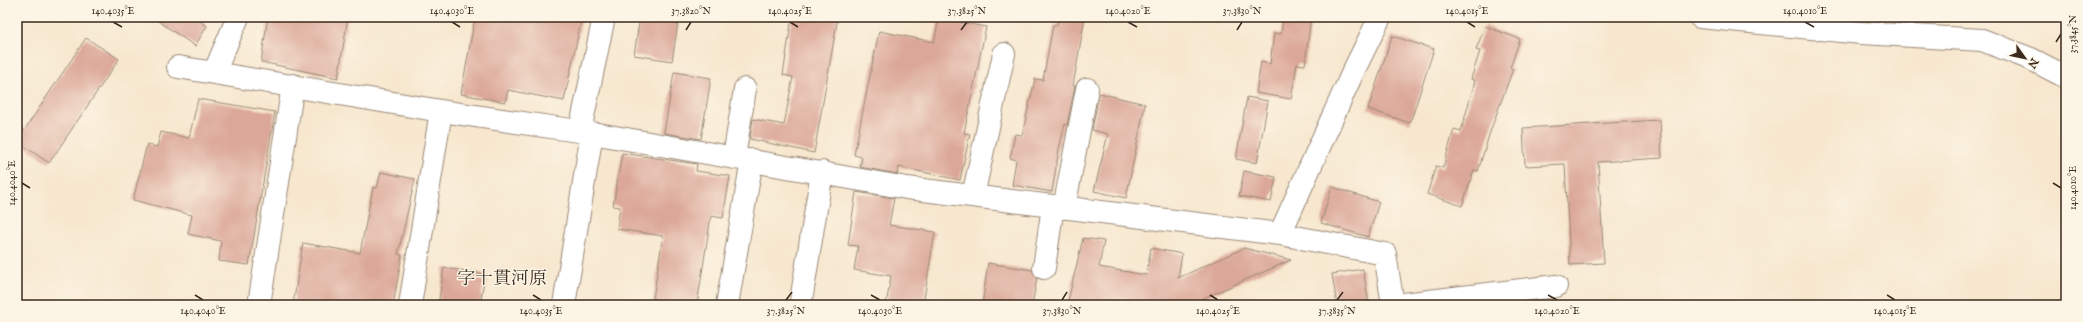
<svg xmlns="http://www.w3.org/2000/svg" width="2083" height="322" viewBox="0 0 2083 322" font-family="'IM FELL English','Noto Serif JP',serif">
  <rect width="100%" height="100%" fill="#fcf5e5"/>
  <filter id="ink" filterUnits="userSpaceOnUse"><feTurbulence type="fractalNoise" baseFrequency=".025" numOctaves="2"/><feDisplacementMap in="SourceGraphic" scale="8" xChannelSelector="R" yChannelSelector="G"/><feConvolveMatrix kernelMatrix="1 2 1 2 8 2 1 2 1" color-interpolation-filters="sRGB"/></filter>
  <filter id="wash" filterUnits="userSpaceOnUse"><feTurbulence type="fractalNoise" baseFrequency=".012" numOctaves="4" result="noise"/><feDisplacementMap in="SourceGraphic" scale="16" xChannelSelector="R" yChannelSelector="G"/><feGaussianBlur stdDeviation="0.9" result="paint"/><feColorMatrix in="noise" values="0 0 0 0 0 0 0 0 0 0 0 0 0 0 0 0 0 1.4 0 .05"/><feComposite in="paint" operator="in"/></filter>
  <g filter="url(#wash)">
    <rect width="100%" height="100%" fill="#f7e7cf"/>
    <g id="blocks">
      <path fill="#dba798" d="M152 17H194L207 26 195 46Z
        M268 17H348L338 78 261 62Z
        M475 17H582L564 101 508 90 505 102 461 94Z
        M640 17H679L672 61 634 55Z
        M792 17H838L814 153 750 139 753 119 784 125 793 77 783 75Z
        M1058 17H1085L1073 86H1075L1067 125 1065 124 1059 149 1052 192 1012 185 1016 160 1010 158 1015 134 1022 135 1035 79 1043 80 1053 25H1057Z
        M1283 17H1311L1305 65 1297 64 1291 99 1256 93 1261 62 1270 64 1274 33 1281 34Z
        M939 18 986 27 964 133 970 134 960 180 899 167 897 174 860 167 862 157 854 155 879 31 934 42Z
        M1485 26 1520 39 1510 68 1513 69 1490 132 1478 171 1474 170 1462 206 1427 194 1436 166 1443 168 1454 129 1461 131 1475 81 1471 79 1480 51 1476 50Z
        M1392 36 1434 49 1410 123 1368 109Z
        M86 38 119 59 49 163 17 141Z
        M674 72 711 78 701 139 664 133Z
        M1099 93 1145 104 1126 198 1094 191 1108 134 1092 130Z
        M1247 97 1268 101 1257 163 1236 159Z
        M198 99 275 112 249 265 219 261 221 241 188 234 192 215 133 200 147 144 157 147 161 132 189 138Z
        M1660 120 1662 158 1598 162 1604 263 1570 265 1565 164 1525 166 1523 128Z
        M622 153 697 164 696 171 730 176 723 218 711 216 697 305H652L663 236 617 229 620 207 613 206Z
        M1244 171 1276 177 1271 202 1239 196Z
        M381 172 415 179 398 254 402 255 393 305H293L303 243 360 253 373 187 377 188Z
        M1332 187 1379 202 1368 237 1321 223Z
        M856 192 894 198 889 225 935 232 923 305H886L891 276 854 270 858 246 848 245Z
        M1083 238 1104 241 1099 267 1146 275 1151 248 1182 254 1178 278 1244 248 1291 260 1188 305H1067Z
        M988 263 1032 270 1037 278 1032 305H982Z
        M444 268 485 274 480 305H438Z
        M1363 269 1369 305H1337L1332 274Z"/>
    </g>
  </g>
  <g filter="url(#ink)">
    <use href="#blocks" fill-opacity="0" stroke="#998876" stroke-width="1"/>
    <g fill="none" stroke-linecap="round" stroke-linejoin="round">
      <g stroke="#998876" stroke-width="24">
        <path id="minor" d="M1700 17 1861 33 1982 40 2031 59 2066 77
          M178 67 441 111 592 133 907 188 1280 234 1385 254 1393 305
          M214 73 238 17
          M580 131 604 17
          M734 157 745 89
          M973 196 1004 54
          M1064 208 1087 89
          M1280 234 1352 74 1380 17
          M1044 268 1053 206
          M801 301 822 172
          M259 305 293 85
          M410 305 441 111
          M564 305 592 133
          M727 305 752 160
          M1395 305 1556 286"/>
      </g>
      <use href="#minor" stroke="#fff" stroke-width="22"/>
    </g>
  </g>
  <path fill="none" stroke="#3b2a1e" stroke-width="1.5" d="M113 22 122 27M452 22 460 27M790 22 798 27M1128 22 1137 27M1467 22 1475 27M1805 22 1814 27M686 30 691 22M961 30 967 22M1237 30 1242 22M2056 42 2061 34M22 183 30 188M2053 183 2061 188M195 295 203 300M533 295 541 300M871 295 880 300M1210 295 1218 300M1548 295 1557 300M1887 295 1895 300M786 300 792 292M1062 300 1067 292M1337 300 1343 292"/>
  <g text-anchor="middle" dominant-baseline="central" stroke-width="3" stroke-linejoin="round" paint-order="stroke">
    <g font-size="18" fill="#3b2a1e" stroke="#fcf5e5">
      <text x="502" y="279">字十貫河原</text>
    </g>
  </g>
  <rect width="2083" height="322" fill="none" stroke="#fcf5e5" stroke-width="44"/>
  <g transform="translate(2025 58) rotate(123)" stroke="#fcf5e5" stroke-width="3" paint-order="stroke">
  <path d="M0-3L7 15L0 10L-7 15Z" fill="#3b2a1e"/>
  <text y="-6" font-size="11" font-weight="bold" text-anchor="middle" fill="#3b2a1e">N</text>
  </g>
  <rect x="22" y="22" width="2039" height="278" fill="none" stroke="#3b2a1e" stroke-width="1.5"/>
  <g font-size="10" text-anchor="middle" fill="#3b2a1e">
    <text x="113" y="14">140.4035°E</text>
    <text x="452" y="14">140.4030°E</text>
    <text x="691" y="14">37.3820°N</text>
    <text x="790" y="14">140.4025°E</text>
    <text x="967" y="14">37.3825°N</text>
    <text x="1128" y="14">140.4020°E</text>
    <text x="1242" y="14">37.3830°N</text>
    <text x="1467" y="14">140.4015°E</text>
    <text x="1805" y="14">140.4010°E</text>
    <text transform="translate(2072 34) rotate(-90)" y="4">37.3845°N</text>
    <text transform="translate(11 183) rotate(-90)" y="4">140.4040°E</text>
    <text transform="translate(2072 188) rotate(-90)" y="4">140.4010°E</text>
    <text x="203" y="314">140.4040°E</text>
    <text x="541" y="314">140.4035°E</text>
    <text x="786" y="314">37.3825°N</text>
    <text x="880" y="314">140.4030°E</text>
    <text x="1062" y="314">37.3830°N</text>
    <text x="1218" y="314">140.4025°E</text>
    <text x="1337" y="314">37.3835°N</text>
    <text x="1557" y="314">140.4020°E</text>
    <text x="1895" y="314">140.4015°E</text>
  </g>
</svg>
